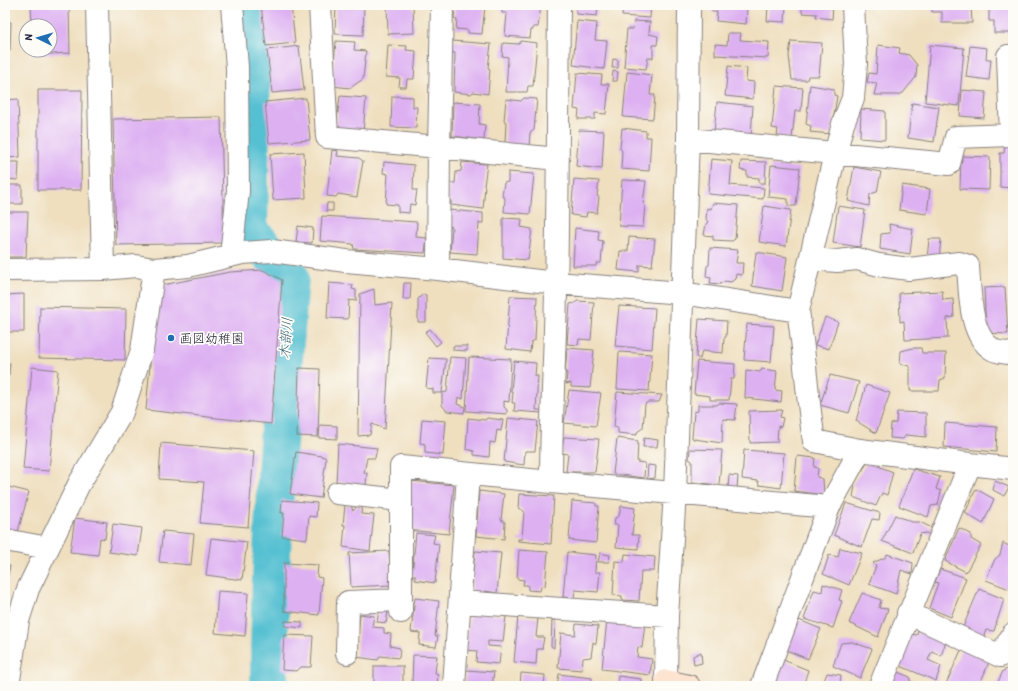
<svg xmlns="http://www.w3.org/2000/svg" width="1018" height="691" viewBox="0 0 1018 691" font-family="'Patrick Hand','Klee One',sans-serif">
  <rect width="100%" height="100%" fill="#fdfcf7"/>
  <filter id="ink" filterUnits="userSpaceOnUse"><feTurbulence type="fractalNoise" baseFrequency=".025" numOctaves="2"/><feDisplacementMap in="SourceGraphic" scale="8" xChannelSelector="R" yChannelSelector="G"/><feConvolveMatrix kernelMatrix="1 2 1 2 8 2 1 2 1" color-interpolation-filters="sRGB"/></filter>
  <filter id="wash" filterUnits="userSpaceOnUse"><feTurbulence type="fractalNoise" baseFrequency=".012" numOctaves="4" result="noise"/><feDisplacementMap in="SourceGraphic" scale="16" xChannelSelector="R" yChannelSelector="G"/><feGaussianBlur stdDeviation="0.9" result="paint"/><feColorMatrix in="noise" values="0 0 0 0 0 0 0 0 0 0 0 0 0 0 0 0 0 1.4 0 .05"/><feComposite in="paint" operator="in"/></filter>
  <g filter="url(#wash)">
    <rect width="100%" height="100%" fill="#efdfbf"/>
    <g fill="none" stroke-linecap="round" stroke-linejoin="round">
      <path stroke="#55c0d1" stroke-width="38" d="M249 5 252 62 249 230 290 276C280 412 269 549 269 686"/>
    </g>
    <g id="blocks">
      <path fill="#ddb0f2" d="M31 5H69L70 53 33 55V50H50V26H32Z
        M261 5H291L295 43 266 46Z
        M336 5H364L363 35 335 34Z
        M387 5H413L414 33 388 34Z
        M455 5H481V6H485L482 34 468 33V30L456 29 457 20 454 18Z
        M502 5H541L538 27H533V30H531L530 38 505 36 507 13H502Z
        M576 5H598L597 16 576 14Z
        M623 5H651L650 18 622 16Z
        M712 5H740V7L747 8 746 24 716 21 717 12H712Z
        M768 5H786L785 22 767 21Z
        M802 5H833L832 19 816 17 817 14 802 13Z
        M932 5H971L972 23H942V12H932Z
        M989 5H1013V33H994V21H989Z
        M577 21 597 23 595 40 607 41 604 69 573 65Z
        M634 21 650 22 649 34 658 36 657 45H653V58H648L646 69 624 67 627 29H633Z
        M5 22H11L10 51H5Z
        M728 33H741L740 40 769 42 768 58 715 55V44L727 45Z
        M336 41 355 42 354 50 366 51 363 79 350 88 332 86Z
        M452 41 491 44 488 68 490 69 488 94 473 92 471 94 454 92 455 53 451 52Z
        M521 41 537 43 533 86H528L527 92H506L508 57 502 56 503 43 519 44Z
        M791 41 822 43 819 76H808L807 80H792L789 56Z
        M388 45 407 46 406 50 416 51 414 79H407L406 87H399L400 78 386 77Z
        M878 45 900 48 899 53 909 55 917 65 916 77 903 93 898 95H874L877 83 867 82 869 73 876 74Z
        M930 45 964 48 959 106 925 102Z
        M299 46 304 90 272 93 267 50Z
        M970 46 987 48 986 59H991L989 80 966 77Z
        M613 59 618 60V68H612Z
        M728 66 747 68 746 81 754 82 753 99 725 96Z
        M613 71 618 72 617 81H612Z
        M627 72 652 75 650 95H655L653 119 623 117Z
        M577 73 602 75 601 84H609L606 114 595 113V119H578L579 110 574 109Z
        M810 85 834 89V95L837 96 831 134 810 132 811 126 806 124Z
        M776 86 803 88 801 111H795L792 138 777 137 778 129 772 128Z
        M38 90H82L81 190H38Z
        M962 90 986 92 984 118 960 116Z
        M340 96 366 98 363 133 336 127Z
        M392 96 413 97V107H417L416 128 391 127Z
        M306 98 310 140 269 143 265 102Z
        M524 98 537 99 534 130 530 133 529 147 505 144 506 122 504 121 506 99 521 101Z
        M18 99 20 157 5 158V100Z
        M453 102 480 104 479 124 485 125 484 140 452 136Z
        M717 102 753 106 751 136 714 132Z
        M912 103 939 107 934 142 908 138Z
        M861 109 885 111V140L860 138Z
        M221 117 224 243 116 245 113 119Z
        M622 128 646 131V137H651L649 171 621 169 622 151 620 148Z
        M579 130 604 131 602 169 576 166Z
        M1005 143H1013V188L1000 187V153H1004Z
        M332 150 338 151 337 156 359 158 363 161 357 197 338 194 336 197 327 196Z
        M304 152 306 198 273 200 270 154Z
        M961 156 990 157 989 190 960 189Z
        M711 159 732 161 730 185 764 188 763 199 708 194Z
        M741 161 766 162 765 183H759V178L747 177V171L740 170Z
        M5 162H19L18 180 5 179Z
        M384 162 414 165 413 190H417L415 205 410 204 409 213 398 212V205L386 204 388 174 383 173Z
        M462 162 487 164 484 186 485 187 483 209 451 205V201L448 200 449 183H455L456 172 461 171Z
        M771 165 800 168 796 206H788V199L768 197Z
        M854 167 881 172 877 192 870 194 869 206 848 201Z
        M508 172 534 174 530 214 504 212 505 198 502 196 504 183 508 182Z
        M574 179 599 181 597 196 599 197 597 213 587 212 586 217 571 215Z
        M622 180 646 181 643 203 645 205 643 227 619 226Z
        M5 185H22V204H5Z
        M902 185 930 189 927 214 899 210Z
        M327 203H333V211H326Z
        M713 203 738 205 735 239 732 241 713 240V236L704 235 706 224 708 222 706 219 707 208 711 209Z
        M764 206 791 210 786 246 759 242Z
        M838 206 865 210 860 247 833 243Z
        M449 210 483 213V223H479L477 254 450 252 452 227 447 225Z
        M5 212H28L26 257H5Z
        M322 216 417 222 416 237 427 238 425 253 354 249 353 244 320 241Z
        M503 218 522 219 521 227 532 229 528 260 503 258Z
        M889 224 913 229 910 254 880 249 881 234 890 233Z
        M298 226 313 228 312 243 296 242Z
        M575 228 599 231 598 240 603 241 601 263H597L596 266H573Z
        M629 237 655 239 652 266 639 265V272L618 270 620 251H628Z
        M929 239H941L939 260 927 259Z
        M710 248 738 250 736 263H743L742 275 736 274 735 279 731 282 725 281 720 284 710 283 711 278 706 277 707 266 709 265Z
        M756 252 787 257 782 291 752 286Z
        M263 270 282 280 271 424 146 410 157 286 230 272Z
        M329 283 353 285 352 289 356 290V301L349 300 348 319 327 318Z
        M404 283H411L410 299H403Z
        M1005 287 1008 334 986 333 984 288Z
        M374 289 375 305 392 303 385 429 372 424 370 435 358 436 360 294Z
        M942 291 943 300 953 299 954 317 947 318 948 338 905 340 904 321 900 322 899 293Z
        M24 294V332H5V295Z
        M423 294 426 295V322H418V299Z
        M510 296 537 297 535 340 531 342 530 352 506 349Z
        M577 301 594 302 591 340 579 339 578 345 567 344 570 304 575 303Z
        M619 306 655 308 652 349 615 346Z
        M40 307 126 309 125 360 39 358Z
        M825 317 838 322 829 349 815 345Z
        M699 319 727 321 726 337 724 338 723 353 702 351 700 359 696 357Z
        M747 324 774 326 771 362 744 360Z
        M430 329 441 342 436 346 425 332Z
        M453 346H467V351L453 350Z
        M567 348 594 350 590 388 571 387V383L566 384 567 373H565Z
        M913 348H921L922 353H946L945 378 940 380 939 391H910V366L900 364 901 351Z
        M619 352 652 354 649 391 617 389Z
        M450 357 466 358 463 399 458 397 457 404 465 407 464 413 447 411 442 405V393H433V389L426 388 429 358 446 359 442 393 447 392Z
        M469 357 511 359 509 402 504 401V407L507 410V414L466 411Z
        M514 361 536 363 535 376H538L536 410H542V413L514 411 515 403H512L513 392 511 391Z
        M697 361 735 364 734 379H731L729 400H710V396L694 394Z
        M5 363H10L9 375 5 374Z
        M32 367 58 370 49 471 23 469Z
        M299 368 320 369 318 437 297 436Z
        M762 369 777 371 775 390 782 391 781 402 745 398 746 370 760 372Z
        M830 375 859 382 849 413 820 405Z
        M866 385 890 393 876 433 856 421Z
        M569 390 601 393 596 426 564 423Z
        M617 392 662 395 659 402H648L645 404 643 428 637 432V435L618 433V428L614 427Z
        M719 403 737 404 735 420 723 419 722 443 694 439 692 438 694 412 698 411V405H717Z
        M782 410 780 417 783 418 781 427 778 426 777 442 750 443 749 411Z
        M897 412 926 413V437L906 435 903 439 890 438 891 424 896 423Z
        M468 418 485 420 487 418 503 420 501 431 497 430 495 443 490 442 489 457 474 455V451L466 449Z
        M508 418 538 421 535 451H525L524 465 504 462Z
        M422 419 446 421 443 455 425 453V444L420 443Z
        M945 423 997 427 996 452 944 447Z
        M320 425 337 426V439L319 438Z
        M564 437 599 439 595 472H566L568 454 561 453Z
        M617 438 638 441 637 462 645 463 644 478 613 474Z
        M644 438 658 440 657 447H643Z
        M161 443 254 451 248 527 200 523 204 482 159 479Z
        M338 444 377 448 375 458H367L364 473H367L366 485 336 482Z
        M690 449 722 450 719 485 692 482V461L689 459Z
        M744 450 784 453 781 488 759 485 758 481 742 479Z
        M296 452 322 456 326 458 321 498 290 494Z
        M797 456 815 458 814 467 818 468 817 477 823 479 824 495 794 491Z
        M868 462 893 472 887 495 882 493 876 506 853 497 855 486 852 485Z
        M648 465 656 466 655 478 647 479Z
        M913 469 940 477 936 489 941 491 938 505 931 506 928 517 899 506Z
        M729 475 738 476 737 489H728Z
        M410 481 454 485 449 534 406 530Z
        M995 481 1009 487 1004 496 993 490Z
        M5 486 29 492 17 535 5 531Z
        M976 489 994 499 983 524 965 513Z
        M479 491 504 494 501 520 505 522 504 539 476 536Z
        M519 494 554 496 551 544 518 541V539H522L524 511 518 508Z
        M282 500 317 503 316 517 309 516 307 539 282 536 284 513H281Z
        M572 501 596 503V506H599L596 543 569 540Z
        M846 503 880 513 879 520 872 519 862 547 834 535Z
        M345 505H351L353 511 357 506H362L361 514 374 515 370 551 343 547 345 525H343Z
        M621 506 635 508 632 535H639L638 549 616 547 618 525H614L615 518 619 516Z
        M895 515 912 522H920L932 528 931 535 926 533 920 534 913 553 882 541Z
        M75 518 107 522 105 539 100 538 98 555 70 552Z
        M113 524 142 528 138 556 109 552Z
        M959 528 971 534V539L981 545 966 572 945 561Z
        M163 531 194 534 191 565 159 562Z
        M416 533 435 535 433 543 439 544 435 583 415 580V575H412Z
        M211 538 247 542 242 580 206 575Z
        M1003 543 1013 548 1012 590 986 580 995 559 1000 555Z
        M840 548 862 553 849 585 823 574 829 555 838 557Z
        M519 550 548 552 545 587 541 586 540 591 528 590V585H523L524 580 517 579Z
        M389 551 391 585 351 587 349 553Z
        M475 551 501 553 497 593 485 591 484 596 471 595Z
        M567 552 596 555 595 572H600L598 592 575 590 574 598 563 597Z
        M600 553 610 555 609 562H598Z
        M625 554 655 557 654 571H641L639 601 622 600V596L613 595 615 561 624 562Z
        M887 554 913 563 912 574 901 570 896 594 869 584 876 566 873 563 886 557Z
        M284 563 318 565 317 577 322 578 319 615 284 611Z
        M5 565 10 566 6 584H5Z
        M940 569 966 578 951 617 929 608 938 583 935 582Z
        M823 584 842 590 839 600 842 601 833 628 804 619 814 590 822 592Z
        M979 589 1004 599 994 631 986 630 983 638 963 627Z
        M218 591 248 593 245 636 215 633Z
        M862 593 881 600 879 608 888 609 878 637 849 623Z
        M415 598 439 601 435 636H438L436 647 419 645 420 633 411 632Z
        M379 610 388 612 386 623 377 622Z
        M470 612 506 616 503 642 488 641V646L501 647 499 664 476 662 477 651 466 650Z
        M360 614 374 616 372 627 384 628V633L391 634 390 646 400 648 399 658 380 656 378 660 356 657Z
        M518 616 538 618 536 637H544L542 649H537L536 664 514 662Z
        M607 619 645 623 642 648 638 647 637 657 652 659 650 675 602 669Z
        M552 620H555L554 648 551 646Z
        M799 620 821 629 808 659 786 650Z
        M285 621 302 622V628L285 626Z
        M576 624 598 626 596 644 593 642 591 657 583 658 582 670 558 668 561 633 575 635Z
        M918 630 946 641 941 656 932 651 928 660 941 666 936 681 898 665 910 634 917 635Z
        M284 635 313 636 311 667H301L297 671 282 670Z
        M852 642 872 649 860 678 833 666 841 643Z
        M962 648 990 660 979 686H950L946 684Z
        M701 652 702 663 694 665 693 656Z
        M413 655 437 656 435 673 438 674 437 686H412Z
        M781 659 808 670 803 686H775L774 682Z
        M374 666H403V686H374Z
        M1009 668 1013 670V686H996L1003 671Z
        M466 670 494 672 492 686H465Z
        M895 671 910 677V681L924 686H892L889 685Z
        M521 673 545 675 544 686H520Z
        M827 673 841 675 840 683 847 686H822Z
        M559 674 592 678 591 686H557Z
        M618 676 641 679V686H617Z"/>
    </g>
  </g>
  <g filter="url(#ink)">
    <use href="#blocks" fill-opacity="0" stroke="#88807d" stroke-width="1"/>
    <g fill="none" stroke-linecap="round" stroke-linejoin="round">
      <g stroke="#88807d" stroke-width="24">
        <path id="street" d="M97 5 103 269
          M320 5 327 137 439 147 442 5
          M688 139 949 164 956 137 1011 135 1008 56H1013
          M231 255 238 191 237 67 232 5
          M811 259 837 261 857 259 879 265 909 269 959 263 968 266C970 291 969 335 992 349 997 353 1007 352 1013 354
          M438 269 439 147 558 159
          M5 270 103 269 136 266 154 269 188 266 242 253 272 251 346 261 438 269 556 283 682 293 798 311C805 354 807 398 814 441L860 450 970 464
          M798 311 835 154 843 124 853 98 856 64 853 5
          M551 482C551 418 555 353 556 289 558 194 558 100 559 5
          M337 493 401 500
          M5 540 48 548
          M460 602 667 616
          M401 612V467L551 482 829 507
          M908 613 1000 656 1013 634
          M347 653 348 602 401 600
          M666 681 667 616 675 493 688 139 689 5
          M8 686 18 621 28 589 79 484 122 412 142 350 154 269
          M454 686 468 474
          M762 686 829 507 860 450
          M880 686 970 464 1013 469"/>
      </g>
      <g stroke="#88807d" stroke-width="24">
        <path id="secondary" d="M666 686V681L689 686"/>
      </g>
      <use href="#street" stroke="#fff" stroke-width="22"/>
      <use href="#secondary" stroke="#fde4d1" stroke-width="22"/>
    </g>
  </g>
  <circle fill="#1f6fb2" stroke="#fdfcf7" stroke-width="1.5" cx="171" cy="338" r="4"/>
  <g text-anchor="middle" dominant-baseline="central" stroke-width="3.5" stroke-linejoin="round" paint-order="stroke">
    <g font-size="13" fill="#22223b" stroke="#fdfcf7" text-anchor="start">
      <text x="179" y="338">画図幼稚園</text>
    </g>
    <g font-size="14" font-style="italic" fill="#366177" stroke="#fdfcf7">
      <text transform="translate(285 338) rotate(-86)">木部川</text>
    </g>
  </g>
  <rect width="1018" height="691" fill="none" stroke="#fdfcf7" stroke-width="20"/>
  <g transform="translate(38 38) rotate(275)"><circle r="19" fill="#fdfcf7" stroke="#a5a5ac"/>
  <path d="M0-3L7 15L0 10L-7 15Z" fill="#1f6fb2"/>
  <text y="-6" font-size="11" font-weight="bold" text-anchor="middle" fill="#22223b">N</text>
  </g>
</svg>
